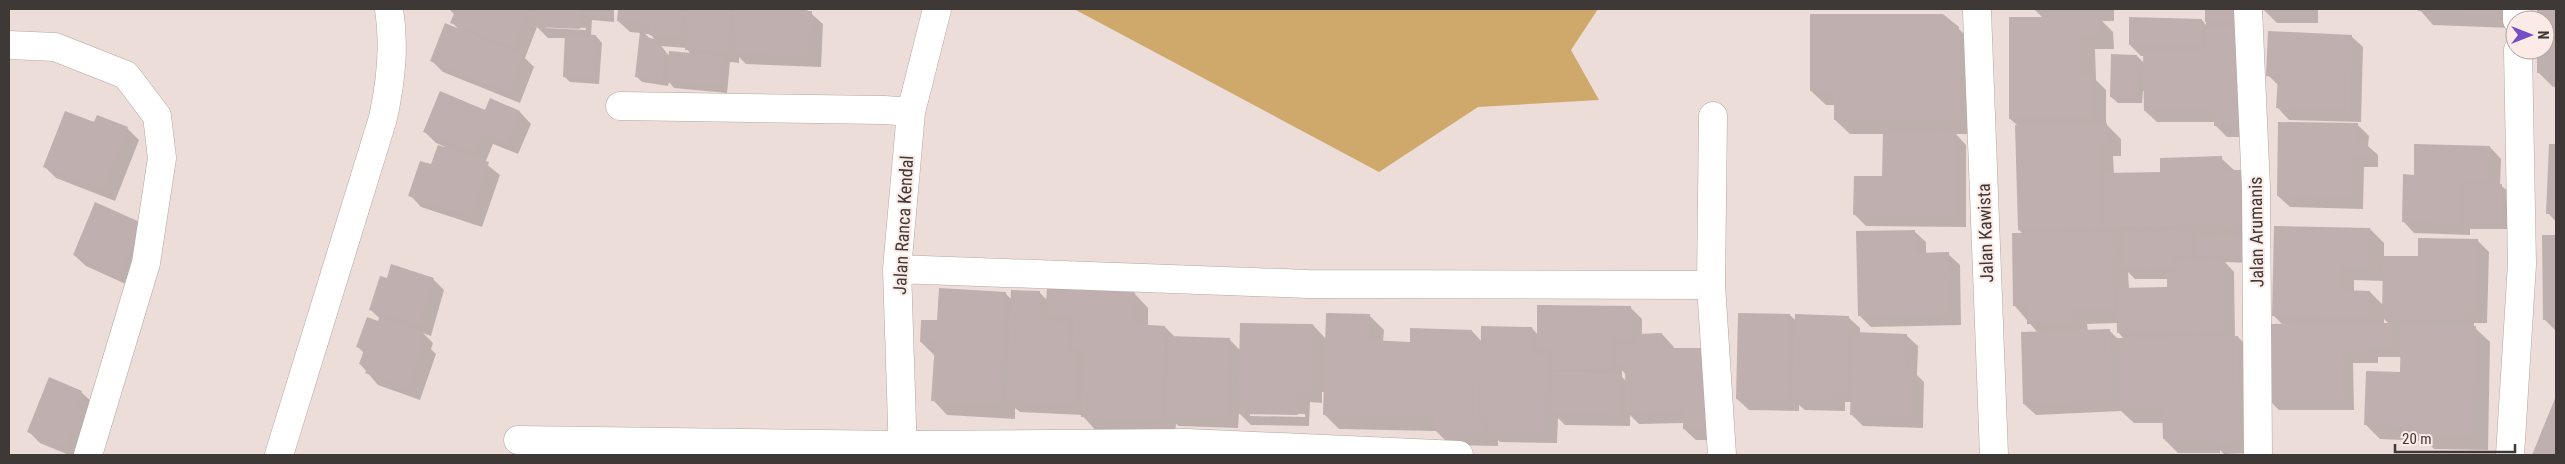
<svg xmlns="http://www.w3.org/2000/svg" width="2565" height="464" viewBox="0 0 2565 464" font-family="'Roboto Condensed',sans-serif">
  <rect width="100%" height="100%" fill="#edddd8"/>
  <path fill="#cea96b" d="M1074 9H1598L1571 50 1599 100 1478 107 1379 172Z"/>
  <path fill="#0003" fill-rule="evenodd" d="M449 9H614V22L592 20 591 36H596L602 43 599 84 570 82 564 76 566 38H548L537 27 525 58 534 67 520 103 443 72 432 61 460 31 452 22 455 15ZM546 26 586 28V30L546 28Z
    M619 9H806L823 24 821 67 746 64 739 57V63L730 62 727 93 674 88 669 82 668 86 642 82 636 76 641 33 630 32 618 21ZM645 34H650L657 42 655 43ZM661 46 686 48 691 54 670 57Z
    M2034 9H2114V21H2102L2113 32 2114 49H2095L2096 80 2106 90V124L2121 139V156H2113L2114 174H2161L2221 158 2235 171 2250 263 2225 262 2234 272 2235 337H2238L2249 348 2247 453 2224 454 2220 450V453H2178L2164 439 2163 423H2134L2121 411 2036 415 2024 404 2038 333 2014 305 2023 234 2019 230 2017 125 2010 119 2043 18ZM2128 272 2135 279H2168V288L2129 289ZM2118 323V332L2124 339H2118L2109 330 2088 331 2087 324Z
    M2206 9H2236L2253 137H2227L2215 125V122H2157L2145 111V91H2143L2142 103H2118L2111 97 2137 56 2145 64V56H2141L2130 45 2202 20 2206 25Z
    M2263 9H2318V23H2277Z
    M2419 9H2512L2511 28 2433 25Z
    M2539 9H2556V87H2553L2538 72V50H2545V20H2539Z
    M1958 28 1973 43V134H1956L1966 145V227L1866 226 1855 215 1883 178 1884 134H1850L1835 120V105H1826L1811 91Z
    M2351 36 2363 47 2361 122 2289 120 2278 108 2279 86 2268 75Z
    M491 100 520 112 531 124 518 154 493 144 485 163 500 175 482 227 421 207 410 195 445 147 436 143 424 131 486 111Z
    M94 124 127 128 139 140 115 201 56 178 45 167Z
    M2357 124 2369 136 2368 146 2378 155V167H2364L2363 209 2290 207 2278 196Z
    M2550 145H2556V222L2548 213Z
    M2490 147 2501 159 2500 185 2508 191 2507 229H2470V235L2414 233 2403 221 2415 176Z
    M96 204 153 236 130 286 86 266 74 255Z
    M2370 229 2384 243V257L2419 258 2477 240 2489 252 2487 323H2474V327L2490 342 2488 450 2434 449 2426 441 2380 439 2366 425 2401 373V357H2378V363H2353L2354 410H2279L2268 399 2283 325 2274 316ZM2354 280 2384 281V306L2370 292H2354ZM2384 319 2389 324H2384Z
    M1914 231 1926 242V254H1948L1960 265 1961 325 1871 327 1859 315Z
    M2543 236H2556V331L2544 319Z
    M433 279 444 290 431 336 423 333 433 343 431 349 436 354 420 400 378 385 360 364 364 353 358 347 379 322 380 319 370 309 388 280Z
    M1039 292 1047 300 1134 293 1148 308V326L1165 327 1175 337 1229 339 1241 351 1313 325 1326 339 1369 315 1384 330 1383 342 1412 343 1472 331 1482 342 1532 328 1538 335 1630 307 1642 319V335L1662 334 1673 346 1726 440H1696L1684 429V423L1639 424 1630 415V426L1565 425 1558 418 1557 443 1500 442 1498 440V446L1450 445 1436 431 1339 429 1324 414 1325 392H1322V403L1310 402 1309 426 1251 425 1239 413 1238 428 1179 426 1176 424 1175 435 1096 431 1082 415 1020 412 1015 408V419L947 415 933 400 935 356 921 342 938 322 1005 293 1012 300ZM1622 370 1626 375 1627 382 1622 377ZM1250 413 1305 414V417L1250 416Z
    M1790 315 1796 321 1848 317 1860 328V333L1906 335 1918 346 1917 375 1924 382 1923 428 1863 426 1851 414 1852 402H1845V411L1805 410 1799 405V411L1749 410 1737 399Z
    M81 392 93 403 79 455H69L40 443 29 432Z
    M2556 399V455H2534Z"/>
  <path fill="#bfafaf" d="M456 9H529L513 48 450 23Z
    M536 9H581L580 29 535 27Z
    M618 9H681L679 37 649 35 650 24 617 21Z
    M687 9H730L728 52 685 50Z
    M735 9H803V11H812L810 57 733 53Z
    M2205 9H2230V21L2205 22Z
    M2418 9H2497V14L2418 11Z
    M2537 9H2556V73H2537V50H2545V20H2537Z
    M1810 14H1943L1959 27V120H1834V91H1810Z
    M2009 17H2099L2100 35H2081L2082 75H2092V118L2009 119Z
    M2129 17 2202 19V47L2129 45Z
    M445 23 523 55 508 93 430 61Z
    M2241 25 2242 126H2214V110L2144 111 2143 50H2206V26Z
    M640 31 645 32V37L655 39 665 51 662 80 635 77Z
    M2268 31 2352 35 2350 111 2276 108 2278 77 2266 76Z
    M565 33 596 35 594 78 563 77Z
    M669 51 724 56 721 87 667 82Z
    M2111 54 2137 55V97H2110Z
    M440 91 485 110 490 98 520 111 507 144 482 134 474 152 423 132Z
    M65 111 94 122 97 115 128 127 103 190 43 167Z
    M2278 122 2358 123 2357 142H2367V156H2353L2352 198 2277 196Z
    M2107 123V142H2099L2101 228 2018 230 2015 125Z
    M1883 131 1955 132V216L1853 215 1854 176H1882Z
    M2414 144 2490 146 2489 182 2460 181 2459 224 2402 222 2403 174 2414 175Z
    M2549 144H2556V214H2546Z
    M438 145 489 162 471 216 408 196 420 161 431 164Z
    M2222 156V170H2243L2244 225 2105 227 2104 173 2160 172V158Z
    M2464 184H2502V223H2464Z
    M95 202 142 223 119 276 73 255Z
    M2274 226 2370 228V267L2340 266V290L2370 291V318L2272 316Z
    M1915 230V253L1949 252 1950 314 1858 316 1856 231Z
    M2123 231 2192 232V256H2174L2173 269 2122 268Z
    M2114 232 2115 309 2073 310 2074 324H2027V306H2013L2012 233Z
    M2197 235 2244 236V257L2196 256Z
    M2542 235H2556V319L2543 320Z
    M2418 238 2478 239 2476 312H2463V320L2382 319 2383 256H2418Z
    M2223 259 2224 332 2117 333 2116 288 2167 287V272H2177V260Z
    M391 264 434 278 420 325 369 310 380 276 387 278Z
    M939 288 1006 292 1001 405 931 401 935 343 920 342 921 320H937Z
    M1047 288 1135 292 1133 324 1165 326 1161 421 1081 417 1084 350 1072 349 1074 316 1045 314Z
    M1011 290 1040 291 1039 320 1069 322 1068 353 1077 354 1075 404 1007 401Z
    M1537 305 1631 306V339L1611 338V369H1551L1552 349H1537Z
    M1326 313 1370 314 1369 340 1410 342V328L1472 330V342L1480 343 1478 420H1484V432L1434 431V417L1323 415Z
    M1738 313 1790 314 1788 400 1736 399Z
    M1795 314 1849 316 1847 391H1834V400L1792 399Z
    M380 316 422 331 419 340 425 342 408 389 365 373 368 367 359 364 364 350 356 347 367 317 378 321Z
    M1240 323 1313 324 1311 392 1299 391 1298 415 1238 414Z
    M2394 323V346H2367V352H2342L2343 399H2266V324Z
    M2401 324 2476 326 2474 436 2418 435 2419 427 2364 425 2366 371 2400 372Z
    M1481 326 1532 327V354H1548L1546 432 1488 431V415H1480Z
    M2110 329 2113 400 2023 404 2021 332Z
    M1853 332 1907 334 1905 369H1913L1912 417 1850 415Z
    M1662 333V348H1707L1715 429H1683V411L1626 413 1625 366 1617 367 1616 344H1636L1635 334Z
    M1168 336 1230 338 1227 417 1166 415Z
    M2238 336 2240 434 2235 442 2211 443V439H2163L2162 408 2118 409 2117 338Z
    M1553 371 1620 373 1619 415 1552 414Z
    M49 377 82 391 75 409 90 415 81 437 72 433 66 448 27 432Z
    M2556 396V455H2532Z"/>
  <g fill="none" stroke-linecap="round" stroke-linejoin="round">
    <g stroke="#b5a5a1" stroke-width="29">
      <path id="minor" d="M2248 9 2256 188 2258 455
        M2517 9V20
        M1977 11 1994 455
        M9 45 55 47 126 75 157 116 162 158 146 263 88 455
        M620 106 884 110 911 112
        M1713 116 1711 285 1722 455
        M897 269 1308 284 1711 285
        M518 440 904 445 1188 443 1459 455
        M279 455 383 118C391 81 395 46 389 9
        M903 455 897 269 911 112 937 9
        M2510 455 2522 264 2518 50"/>
    </g>
    <use href="#minor" stroke="#fff" stroke-width="28"/>
  </g>
  <g text-anchor="middle" dominant-baseline="central" stroke-width="4" stroke-linejoin="round" paint-order="stroke">
    <g font-size="18" fill="#3e3836" stroke="#fbeae5">
      <text transform="translate(903 225) rotate(-87)">Jalan Ranca Kendal</text>
      <text transform="translate(2256 232) rotate(-91)">Jalan Arumanis</text>
      <text transform="translate(1985 233) rotate(-92)">Jalan Kawista</text>
    </g>
  </g>
  <rect width="2565" height="464" fill="none" stroke="#3e3836" stroke-width="20"/>
  <g transform="translate(2530 35) rotate(90)"><circle r="24" fill="#fbeae5" stroke="#afa39f"/>
  <path d="M0-4L9 19L0 12L-9 19Z" fill="#754dc5"/>
  <text y="-8" font-size="14" font-weight="bold" text-anchor="middle" fill="#3e3836">N</text>
  </g>
  <path d="M2395 444v8h120v-8" fill="none" stroke="#3e3836" stroke-width="2.5"/>
  <text x="2402" y="444" font-size="15" fill="#3e3836" stroke="#fbeae5" stroke-width="4" paint-order="stroke">20 m</text>
</svg>
